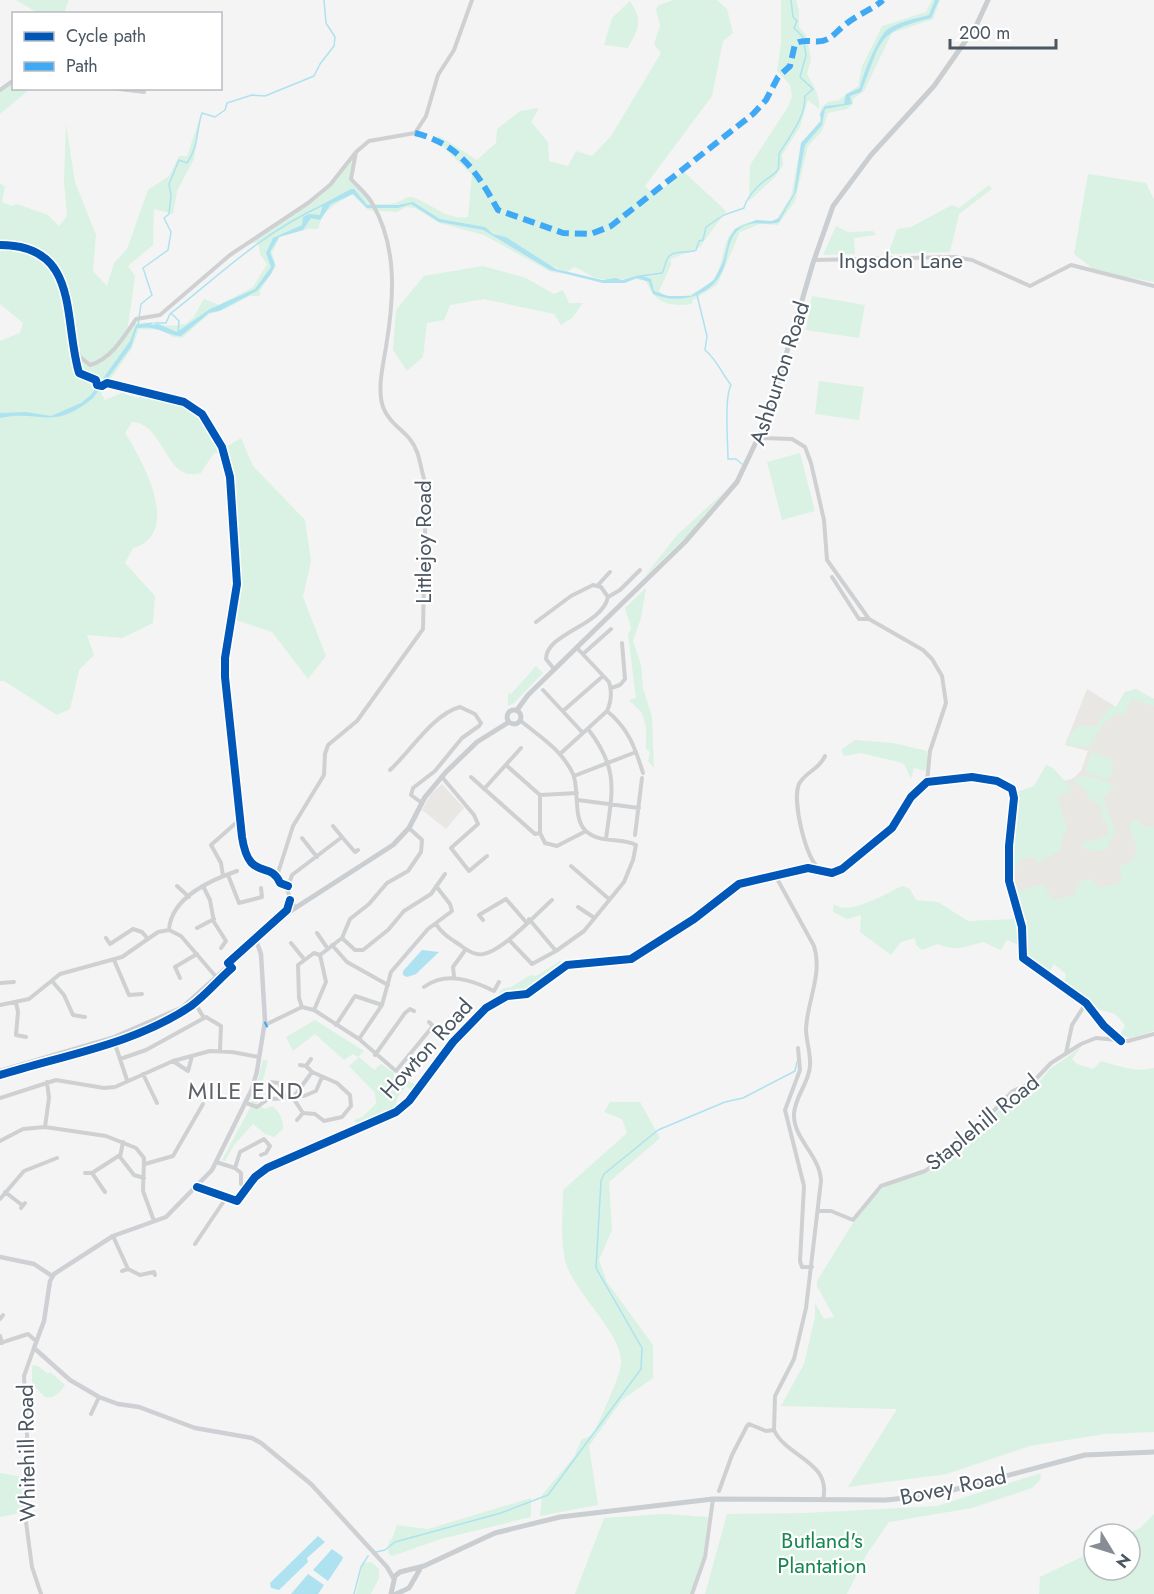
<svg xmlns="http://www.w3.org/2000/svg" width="1154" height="1594" viewBox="0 0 1154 1594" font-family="Jost,sans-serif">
  <rect width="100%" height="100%" fill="#f4f4f4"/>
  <path fill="#e8e7e3" d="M1087 689 1116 707 1125 692 1136 689 1154 699V846L1148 887 1022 921 1013 893 1011 846 1041 785 1072 779 1081 771 1088 751 1065 745Z
    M442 784 464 808 446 829 422 810 431 794Z"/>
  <path fill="#d9f2e3" d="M16 0H69L64 13H38Z
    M673 0H717L727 9 733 33 723 41 712 96 645 186 655 196 683 171 726 211 700 247 671 259V265L659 291C664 297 672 296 681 296 690 296 694 293 702 288 729 275 717 244 735 229 750 217 764 224 776 220L791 196 801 143 820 121 821 108 828 102 839 100 858 86 862 66 882 26 926 12 932 0H940L933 19 892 33 864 91 853 99V104L847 109 828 113 822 131 808 146 795 201 778 225 760 224 740 232 717 285 693 300 692 304C669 307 655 303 646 281 630 277 617 280 601 279 590 278 584 270 574 267L567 272 551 266 506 237 493 234 485 227 440 219 413 202 375 208 411 204 439 222 483 230 550 270 567 274 551 272 484 235 439 223 415 208 406 207 397 212 368 210 352 194C334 206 324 208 318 229H308L280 237 272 253 276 266 260 291V296H250L223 310 209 314 182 338 173 337 161 330 139 329 132 348 101 393 105 400 122 393 138 398 145 390C193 397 200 409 228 446L241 438 253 466 305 520 311 561 303 597 326 656 308 679 272 632 236 620C241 569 239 501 223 452L214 453 201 473C165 484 165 423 132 422L125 433C143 461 183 534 133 548L125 563 155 596 153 623 122 638 87 635 94 655 79 670 70 709 57 715 4 681H0V341L20 333 23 323 0 304V183L5 187 2 202 11 206 17 204 48 215 59 226 67 216 64 181 66 124 75 182 96 235 93 271 107 286 114 263 127 249 148 190 169 176 179 156H187L202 112 194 159 177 191 173 214 154 209 153 245 128 266 135 276 127 333 135 323C154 320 174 331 188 322 196 317 199 306 204 299L219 305 253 287 267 264 260 254 258 242 246 245 331 185 356 156 351 176 374 204C381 204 391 205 398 202 405 200 406 195 415 198 434 205 445 220 468 217L472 175 438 142V135L477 160 496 143 497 129 520 111 539 108 531 122 548 142 549 161 568 166 576 151 592 156 611 136 661 53 654 44 660 26 656 9 659 5Z
    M781 0H796L799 11V27L806 35 811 59 807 74C813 85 821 97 819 109L808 100 800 127 782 155 783 165 775 177 749 201 750 165 788 107 792 96 790 85 777 71 781 42Z
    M630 1C643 21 639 28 628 48L604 45 612 18Z
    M13 82 14 88 30 89 0 114V91Z
    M1088 174 1146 183 1154 200V282L1097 272 1074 254Z
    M989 185 992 189 959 214 950 252 888 254 897 229 911 227 952 205 959 208Z
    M836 226 848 232 873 231 876 235 854 238 855 254 823 255Z
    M483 266 526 278 554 294 563 290 569 303H583L572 318 561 325 554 314 484 299 450 305 444 320 427 323 423 357 407 371 393 350 396 310 424 276Z
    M812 296 865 305 859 338 806 330Z
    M819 381 864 387 859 420 815 414Z
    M800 453 815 511 782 520 767 462Z
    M724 492 687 536 644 577 677 535Z
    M646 588 641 618 633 641 641 665 643 688 652 717 654 768 648 761 650 752 646 749V727L642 713 629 700 636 698 628 635 631 628 625 608Z
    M536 666 543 673 514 703 508 706V693L511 694Z
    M1136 689 1154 699V706L1131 699 1124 715 1118 713C1103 720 1097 733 1089 748L1067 745 1071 733 1079 726H1097L1110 706 1116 707 1125 692Z
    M855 740 893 743 927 751 928 765 925 771 914 768 911 779 904 764 899 762 861 753 844 756 841 750Z
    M1092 752 1113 760 1111 765 1114 767 1108 780 1088 773 1085 769Z
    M1046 765 1053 768 1073 790 1057 797 1068 830 1063 834 1061 850 1037 863 1034 857 1021 859 1013 873 1010 846 1014 793 1034 786Z
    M1082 776 1100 779 1114 786 1103 798 1115 830 1107 849 1093 852 1081 846 1087 840 1095 841 1108 834 1109 827 1102 820 1103 816 1098 803 1091 801 1085 790 1073 780Z
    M1136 819 1140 821 1141 826 1154 827V1031L1130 1038 1120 1035 1125 1026C1114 1008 1109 1015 1094 1007 1083 1001 1073 992 1063 985L1066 974 1054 964 1050 971 1038 966 1025 952 1027 920 1022 921 1013 893 1043 884 1052 899 1073 896 1080 882 1091 878 1098 888 1119 884 1122 878 1119 867 1132 861 1137 849 1130 829 1132 821Z
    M902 886 910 889 916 900 938 902 968 921 1016 919 1021 946 1007 940 1001 950 983 942C963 947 959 952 938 944L922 950 916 945 915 938 901 942 891 955 860 932 861 915 847 919 833 912 834 904C848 917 887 893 902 886Z
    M560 961 562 962 526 988 498 994 502 989 511 987 530 975 536 976Z
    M315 1020 364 1051 358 1057 353 1054 344 1060 315 1034 293 1051 286 1037Z
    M1081 1047 1072 1059 1077 1064 1093 1069 1101 1061C1119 1066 1135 1073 1154 1068V1432L1105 1434 1030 1446 947 1474 848 1487 897 1409 781 1406 804 1364 815 1317V1303L824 1319 834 1317 817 1286V1281L851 1226 875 1195 887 1185 936 1168 960 1140 979 1129 1020 1090 1039 1082 1050 1069Z
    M359 1057 374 1070 381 1064 394 1073V1077L401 1083 405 1080 417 1085 412 1091 406 1086 397 1098 395 1108 358 1125 354 1120 362 1117 376 1104 375 1093 349 1066Z
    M263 1060H268L257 1104 265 1109 272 1106C279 1111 284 1120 283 1129L274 1137 265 1134 253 1124 234 1145 225 1161 222 1160 250 1108Z
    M610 1102H640L660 1138 609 1182 612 1230 599 1260 607 1282 653 1345V1378L622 1400 589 1446 598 1505 540 1516 542 1495 574 1457 581 1440 594 1434C600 1417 619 1381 621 1364 624 1334 573 1293 565 1260 560 1237 563 1213 563 1190L627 1133 622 1119 604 1112Z
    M30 1365 38 1366 48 1374 50 1372 65 1385C60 1393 54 1399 45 1397L32 1384V1366Z
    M0 1473 23 1477 21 1513 0 1517Z
    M1041 1473 1040 1480 1032 1488 972 1508 889 1522 867 1554 847 1594H705L727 1514 805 1513 937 1506Z
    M531 1498V1517L441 1539 392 1556 388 1553 389 1541 392 1539 397 1525 428 1529Z
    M664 1514 708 1517 703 1558 690 1594H575L604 1518Z
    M1154 1514V1594H1039L1040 1577 1094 1551V1570H1130L1128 1534 1140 1528Z
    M371 1562 379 1569V1578L371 1594H356L363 1563Z"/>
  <path fill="#aee2f0" d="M935 0H939L931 18C874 32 882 42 861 92L850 96 852 104 825 109 822 125 805 145 796 192 779 222C765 227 751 217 736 232 728 242 728 255 724 267 713 297 679 305 653 294L649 282 637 278 625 283H603L550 270 483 230 439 222 411 204 398 208H367L353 194 331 204 320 220 311 218 303 230 279 237 270 252 275 265 271 274 257 291 219 311 209 313 181 336C164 335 159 325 137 328L131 347 93 398C52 432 40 409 0 418V413L26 412 51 416 81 403 91 395 130 341 136 325 154 322 150 325 158 324 177 332 210 309 255 289 271 267 266 253 273 238 302 225 303 217 309 214 320 215 323 204 351 189H354L367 205H397L413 202 440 219 485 227 493 234 506 237 556 269 602 280 616 278 622 280 640 275 651 279 654 291 668 296H691L714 280 723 262 729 239 735 229 756 220 772 221 779 218 794 193 801 143 821 121 820 114 825 106 844 104 846 94 860 88C862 76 879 34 888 29 901 21 915 19 929 15Z
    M422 950 439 952 416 974 407 977 403 975V971Z
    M318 1536 325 1542 307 1558 308 1562 279 1590 271 1588 270 1583Z
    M332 1549 343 1557 342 1560 328 1581 313 1570Z
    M308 1574 324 1585 318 1594H291Z"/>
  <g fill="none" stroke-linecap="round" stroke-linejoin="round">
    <path stroke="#aee2f0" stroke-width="1.5" d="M641 276 662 273C665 268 665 263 667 259 672 249 688 254 696 250L699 241 703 240 706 227 724 215 744 208C746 199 756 187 764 181 779 170 779 174 779 154 790 135 805 119 805 96L813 89 800 77 806 55 803 37 794 28 797 21 793 17 791 0
      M697 295 707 336 705 350C717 360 721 372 731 385 724 397 728 443 728 459H736L742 464
      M171 313 179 321 178 333
      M155 323H166L170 314C222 273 262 233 323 205
      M138 325 141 304 152 295 143 268 168 250 171 232 164 218 169 214 171 195 169 184 179 160 187 163C199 146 196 130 202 113L215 117 225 110 227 103 252 95 265 96 314 76 320 64 334 46 335 37 326 23 324 0
      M376 1552 385 1550 395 1542 501 1513 548 1495 641 1369 642 1348 596 1268 601 1181 604 1174 658 1130 725 1102 743 1098 795 1071 797 1062
      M354 1594 361 1567 368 1556"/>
    <path stroke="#ced0d2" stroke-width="4" d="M111 88 144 92
      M0 90 14 80
      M0 245C80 245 63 318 79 373L96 380 97 385 102 386 107 383 184 402 202 414 222 447 230 477 237 584 225 658V677L242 837C249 883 270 859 280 883L288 886
      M814 260 955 257 972 260 1030 286 1071 265 1154 286
      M76 348 80 357 90 365C111 359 124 337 136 319L160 315 230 255 308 203 330 185 356 152 369 141 415 133 426 116 438 75 454 50 472 0
      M760 438 792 439 805 447 811 463 824 520 827 560 869 619 923 650 932 659 942 676 946 703 930 751 927 782
      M832 577 859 619H869
      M598 585 610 572
      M608 597 620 590 640 570
      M536 622 571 596 593 585 601 587 608 597C602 626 546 633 546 659L554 669
      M583 654 611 629
      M611 688 620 685 625 679 622 643
      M543 690 583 733
      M563 711 603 676
      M607 711C628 728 635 747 643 773
      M588 729C620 770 612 792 606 839
      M560 754 607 711C611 702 612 691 609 682L577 648
      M506 765 540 795 577 793
      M390 770C410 752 433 714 460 707L475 714 481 723 479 726 462 738 435 771 413 788 411 795 422 803
      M574 776 636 752
      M442 777 474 815 478 824 451 848 469 871 487 856
      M471 777 535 834 540 833
      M484 789 521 748
      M540 795V833L545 843 557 846 586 831
      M578 800 639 808
      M635 835 642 778
      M342 837 355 852 358 850
      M302 838 317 857
      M571 866 609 899
      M820 870C805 857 792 801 799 784 805 772 820 769 825 756
      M228 875 239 903 262 897 261 888
      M775 875 814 946C823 973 807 1002 806 1029 806 1041 811 1053 810 1066 809 1083 795 1096 794 1114 793 1139 820 1155 821 1181L806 1308 794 1359 775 1396 774 1430C787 1458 832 1461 823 1500
      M223 876 221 863 211 845 237 822
      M277 876 293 826 324 775 325 754 328 745 357 721 423 629 426 485C420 470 421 452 409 438 400 428 388 421 383 407 377 389 383 365 386 347 394 299 398 247 372 203 367 194 358 187 351 179L356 152
      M177 886 189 897
      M203 886 210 900 214 922 226 941 221 948
      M578 907 593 917
      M295 908 287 890 292 875 342 837 333 826
      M529 919 556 951
      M483 920 479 915 506 899 526 922
      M436 924C442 934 451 939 460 945 465 949 471 953 477 954 496 959 537 913 552 900
      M197 928 214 919
      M169 930C171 897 211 880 237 871
      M317 933 328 949
      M106 938 110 944 133 929 142 932 148 939
      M342 938 350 919 369 904 387 883 408 871 421 852 422 840 409 828
      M342 938 355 950H363L388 930 404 911 431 894 445 874
      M509 940 532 964 556 951 584 931 624 882 633 860 636 845C622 837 601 844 587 832 572 820 580 791 573 774 562 750 540 737 521 721
      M291 943 304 959
      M332 945 347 962 388 985
      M114 960 129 995 142 994
      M454 976 453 967 466 949
      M180 978 175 967 197 954
      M52 981 64 995 73 1015 85 1017
      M0 983 14 982
      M424 987C446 971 472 980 494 991L499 982
      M193 1000 204 1018
      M16 1003 18 1012 16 1035 26 1037
      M0 1005 29 999 60 974 122 957 158 932 169 930 181 936 217 978
      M302 1007 299 998 298 965 314 953 320 955 342 938
      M314 1010 326 982 320 955
      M267 1024 302 1007 314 1010 359 1039 396 1071 433 1026 429 1022
      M336 1025 355 996 382 1005
      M113 1038 127 1080
      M359 1039 382 1005 391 972 428 929 452 911 450 904 436 886
      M798 1048 800 1070 785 1110 804 1186 800 1261 802 1267H812
      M1066 1053 1072 1025 1086 1003
      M375 1055 405 1013 410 1009 414 1011
      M120 1059 146 1050 206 1017 221 1026 220 1050
      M311 1059 306 1066 312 1072
      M173 1061 188 1071 192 1056
      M300 1065 306 1066
      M312 1072 337 1083 350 1095 351 1106 342 1117 324 1121 315 1114 303 1113 293 1098Z
      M143 1074 157 1103
      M269 1082 279 1083 285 1096
      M296 1095 304 1096 316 1091 322 1077
      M0 1098 56 1080 104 1088 115 1087 173 1061 210 1051 232 1052 259 1057
      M246 1103 257 1107 268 1099 293 1098
      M297 1120 303 1113
      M45 1127 49 1098 47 1082
      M0 1141 23 1129 45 1127 106 1136 136 1148 144 1158 143 1191 154 1221
      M123 1142 120 1157 134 1175 144 1178
      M216 1162 235 1168 240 1152 264 1139 270 1146 266 1153 261 1155
      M145 1164 173 1156 203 1104
      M235 1168 241 1173V1184
      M85 1173H92
      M197 1187 237 1201 255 1177 267 1168 396 1112 409 1101 453 1042 486 1008 507 996 527 994 567 965 631 959 694 919 739 884 808 868 832 873 842 869 892 828 911 797 927 782 972 777 997 781 1012 789 1014 798 1009 846V881L1022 927 1023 958 1086 1003 1104 1026 1121 1041
      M5 1192 22 1205
      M105 1192 92 1173 120 1155
      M0 1199 24 1171 57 1158
      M21 1208 25 1203
      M819 1211H831L853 1220 881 1186 925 1171 936 1163 957 1139 977 1128 1013 1091 1033 1082 1051 1063 1081 1044 1096 1038 1128 1041 1154 1034
      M113 1236 128 1269 140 1275 154 1272 155 1275
      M195 1244 226 1198
      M122 1271 128 1269
      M0 1319 3 1315
      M0 1336 2 1343
      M0 1343 28 1334 36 1341
      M34 1348 24 1376 28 1454 24 1507 32 1567 41 1594
      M91 1414 99 1397
      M719 1491 732 1455 747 1426 749 1424 766 1431 774 1430
      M692 1594 705 1557 713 1499"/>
    <path stroke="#ced0d4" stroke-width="4.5" d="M257 943 261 954 265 1021 257 1071 252 1089 212 1170 166 1217 113 1236 54 1274 50 1281 44 1321 34 1348 70 1380 99 1397 118 1404 139 1407 195 1428 252 1438 261 1443 311 1484 387 1567 394 1579
      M0 1257 34 1264 52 1276"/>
    <path stroke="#caced1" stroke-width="5" d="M507 717a7 7 0 1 1 14 0a7 7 0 1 1-14 0Z
      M517 710 528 695 685 542 737 482 767 419 813 263 833 206 871 155 934 86 976 26 988 0
      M0 1071 113 1038 182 1008 289 912 393 845 409 828 425 797 446 772 477 742 509 722
      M391 1594 395 1576 400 1572 424 1566 495 1533 560 1517 713 1499 886 1500 934 1495 1085 1455 1154 1452
      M396 1594 409 1588 420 1569"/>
    <path stroke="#3fa9f5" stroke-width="6" stroke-dasharray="12 6" stroke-linecap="butt" d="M415 133C459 144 477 172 498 210L563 233 591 234 611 226 753 114 766 100 778 77 790 66 795 44C805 37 817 45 828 39 834 36 840 28 846 24 858 14 872 10 883 0
      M265 1025 267 1024"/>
    <g stroke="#fff" stroke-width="11">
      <path id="cycleway" d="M0 245C80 245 63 318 79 373L96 380 97 385 102 386 107 383 184 402 202 414 222 447 230 477 237 584 225 658V677L242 837C249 883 270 859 280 883L288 886
        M0 1075C64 1055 135 1044 191 1006 206 995 218 980 232 968L228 963 287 910 290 900
        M197 1187 237 1201 255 1177 267 1168 396 1112 409 1101 453 1042 486 1008 507 996 527 994 567 965 631 959 694 919 739 884 808 868 832 873 842 869 892 828 911 797 927 782 972 777 997 781 1012 789 1014 798 1009 846V881L1022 927 1023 958 1086 1003 1104 1026 1121 1041"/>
    </g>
    <use href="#cycleway" stroke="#0057b8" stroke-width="8"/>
  </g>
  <g text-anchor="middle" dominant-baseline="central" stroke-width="4.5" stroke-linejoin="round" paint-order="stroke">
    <g font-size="22" fill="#4a5661" stroke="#fff">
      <text x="901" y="260">Ingsdon Lane</text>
      <text transform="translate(779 373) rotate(-72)">Ashburton Road</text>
      <text transform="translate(423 542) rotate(-90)">Littlejoy Road</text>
      <text transform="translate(426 1048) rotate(-48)">Howton Road</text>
      <text transform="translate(982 1122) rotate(-39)">Staplehill Road</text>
      <text transform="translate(26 1453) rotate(-91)">Whitehill Road</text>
      <text transform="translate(953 1486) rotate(-12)">Bovey Road</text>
    </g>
    <g font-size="22" fill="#17864f" stroke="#fff">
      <text x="822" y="1540">Butland's<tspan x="822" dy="25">Plantation</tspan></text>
    </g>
    <g font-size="24" letter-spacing="1.5" fill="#5f6368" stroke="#fff">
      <text x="246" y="1090">MILE END</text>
    </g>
  </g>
  <rect x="12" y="12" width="210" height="78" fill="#ffffff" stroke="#b7bbc0" stroke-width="1.5"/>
  <rect x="24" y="32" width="30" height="9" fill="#0057b8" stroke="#b7bbc0" stroke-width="1.5"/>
  <text x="66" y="42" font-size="18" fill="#4a5661">Cycle path</text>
  <rect x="24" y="62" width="30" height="9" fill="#3fa9f5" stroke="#b7bbc0" stroke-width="1.5"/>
  <text x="66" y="72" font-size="18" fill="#4a5661">Path</text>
  <g transform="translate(1112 1552) rotate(128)"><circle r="28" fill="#ffffff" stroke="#b7bbc0" stroke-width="1.5"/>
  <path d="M0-4.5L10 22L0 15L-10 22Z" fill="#868d94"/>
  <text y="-9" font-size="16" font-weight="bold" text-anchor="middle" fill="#4a5661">N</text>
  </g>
  <path d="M950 39v9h106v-9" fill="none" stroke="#4a5661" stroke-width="3"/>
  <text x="959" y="39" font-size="18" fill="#4a5661" stroke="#ffffff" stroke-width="4.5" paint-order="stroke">200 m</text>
</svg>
